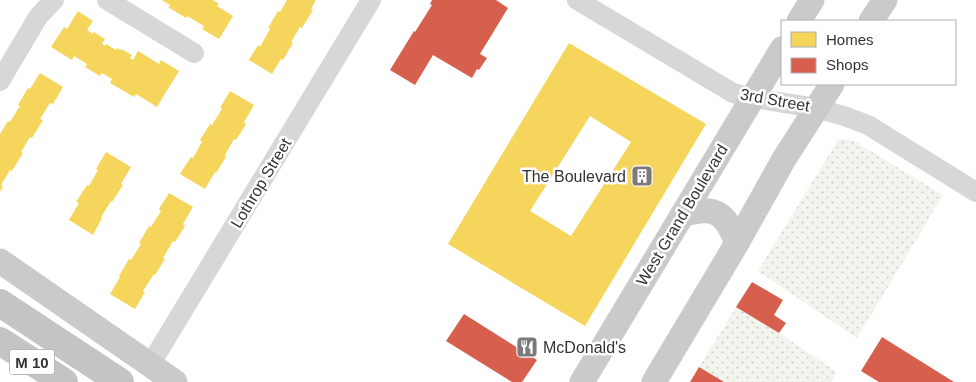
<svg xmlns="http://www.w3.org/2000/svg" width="976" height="382" viewBox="0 0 976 382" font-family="Helvetica,sans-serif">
  <defs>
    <pattern id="grass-dots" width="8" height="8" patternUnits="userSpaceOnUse" patternTransform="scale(1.25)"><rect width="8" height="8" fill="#f1f5ed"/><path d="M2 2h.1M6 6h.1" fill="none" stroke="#cfd2cc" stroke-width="1.8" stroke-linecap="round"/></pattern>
  </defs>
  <rect width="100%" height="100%" fill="#fff"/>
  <path fill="url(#grass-dots)" d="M843 139 857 142 864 147 943 195 857 338 758 271 836 143 839 140Z
    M736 307 779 333 837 372 831 382H724L699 367Z"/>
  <path fill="#f6d55c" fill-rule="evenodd" d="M162 0H213L219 4 217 6 233 16 219 39 202 29 204 26 187 16 186 18 168 7 170 5Z
    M287 0H316L311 9 313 10 302 28 300 27 291 42 293 43 283 60 281 59 272 74 249 60 258 45 260 47 270 29 268 28 278 11 280 12Z
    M78 11 93 21 87 30 93 34 94 32 105 39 102 44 105 46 106 44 116 50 117 48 121 50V49L132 55 130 58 133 60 138 51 159 64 161 60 179 71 157 107 136 94 134 97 110 83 112 79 102 73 100 76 85 67 87 64 74 56 72 60 51 47 64 27 67 29Z
    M569 43 706 124 585 326 448 244ZM590 116 631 142 571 236 530 211Z
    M40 73 63 87 53 104 50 103 40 119 43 120 32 138 30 137 21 152 23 153 12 171 10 170 1 185 3 186 0 192V134L8 121 10 122 20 106 18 105 28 88 30 89Z
    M230 91 254 105 244 122 246 124 236 140 234 139 225 155 226 157 216 173 215 172 205 189 180 174 191 157 193 158 202 142 200 140 210 124 212 125 222 109 220 108Z
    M106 152 131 167 121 184 123 185 112 202 111 201 101 217 102 218 93 235 69 220 79 203 76 202 87 185 89 186 98 170 96 169Z
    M169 193 193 207 183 224 185 226 175 242 173 241 163 258 165 259 155 275 154 274 143 291 145 292 135 309 110 294 120 277 119 276 129 259 131 260 141 244 139 243 149 226 151 227 161 211 159 209Z"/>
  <path fill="#d6604d" d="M432 0H496L508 8 480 54 487 58 479 70 477 69 472 78 433 55 415 85 390 70 414 31 415 32 432 5 430 4Z
    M752 282 783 300 774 315 786 323 779 333 736 307Z
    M464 314 537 360 522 382H512L446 341Z
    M882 337 954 382H879L861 371Z
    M699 367 724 382H690Z"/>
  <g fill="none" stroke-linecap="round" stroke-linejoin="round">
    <path stroke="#d7d7d7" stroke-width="20" d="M107 0 194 53
      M577 0 733 93 753 98 816 108 844 116 868 125 976 192
      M0 81 38 17 54 0
      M150 365 371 0"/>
    <path stroke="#cacaca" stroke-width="25" d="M799 21 812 0
      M871 21 885 0
      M682 215C715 205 725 212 737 243
      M0 261 175 382
      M582 382 782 49
      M654 382 737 243 784 159 832 84"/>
    <path stroke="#c4c4c4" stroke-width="28" d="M0 303 120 382
      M0 341 64 382"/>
  </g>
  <defs>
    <g id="building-square" transform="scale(1.125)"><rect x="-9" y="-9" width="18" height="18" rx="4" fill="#7a7a7a" stroke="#fff"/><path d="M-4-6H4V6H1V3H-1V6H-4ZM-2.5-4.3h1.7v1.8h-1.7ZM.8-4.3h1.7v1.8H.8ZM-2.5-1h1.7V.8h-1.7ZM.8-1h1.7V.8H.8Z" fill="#fff"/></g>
    <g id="restaurant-square" transform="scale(1.125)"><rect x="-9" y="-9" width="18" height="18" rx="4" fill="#7a7a7a" stroke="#fff"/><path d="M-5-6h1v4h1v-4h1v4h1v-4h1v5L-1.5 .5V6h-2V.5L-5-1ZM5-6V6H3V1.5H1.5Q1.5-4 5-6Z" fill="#fff"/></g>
  </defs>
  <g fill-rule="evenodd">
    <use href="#building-square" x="642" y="176"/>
    <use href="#restaurant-square" x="527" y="347"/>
  </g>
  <g text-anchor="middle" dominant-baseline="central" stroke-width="5" stroke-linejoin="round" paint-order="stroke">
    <rect fill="#fff" stroke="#707070" stroke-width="1" x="9.5" y="349.5" width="45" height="25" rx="4"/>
    <g font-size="15" font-weight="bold" fill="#333">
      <text x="32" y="362">M 10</text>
    </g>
    <g font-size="16" fill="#333" stroke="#fff">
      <text transform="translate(775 100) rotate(10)">3rd Street</text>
      <text transform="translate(261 183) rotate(-59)">Lothrop Street</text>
      <text transform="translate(682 215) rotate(-59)">West Grand Boulevard</text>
    </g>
    <g font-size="16" fill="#333" stroke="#fff" text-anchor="end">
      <text x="626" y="176">The Boulevard</text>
      <text x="543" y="347" text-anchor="start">McDonald's</text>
    </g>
  </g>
  <rect x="781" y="20" width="175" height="65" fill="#ffffff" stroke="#adadad"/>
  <rect x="791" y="32" width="25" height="15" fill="#f6d55c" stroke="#adadad"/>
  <text x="826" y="45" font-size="15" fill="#333333">Homes</text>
  <rect x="791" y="58" width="25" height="15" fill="#d6604d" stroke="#adadad"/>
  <text x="826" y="70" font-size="15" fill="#333333">Shops</text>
</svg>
